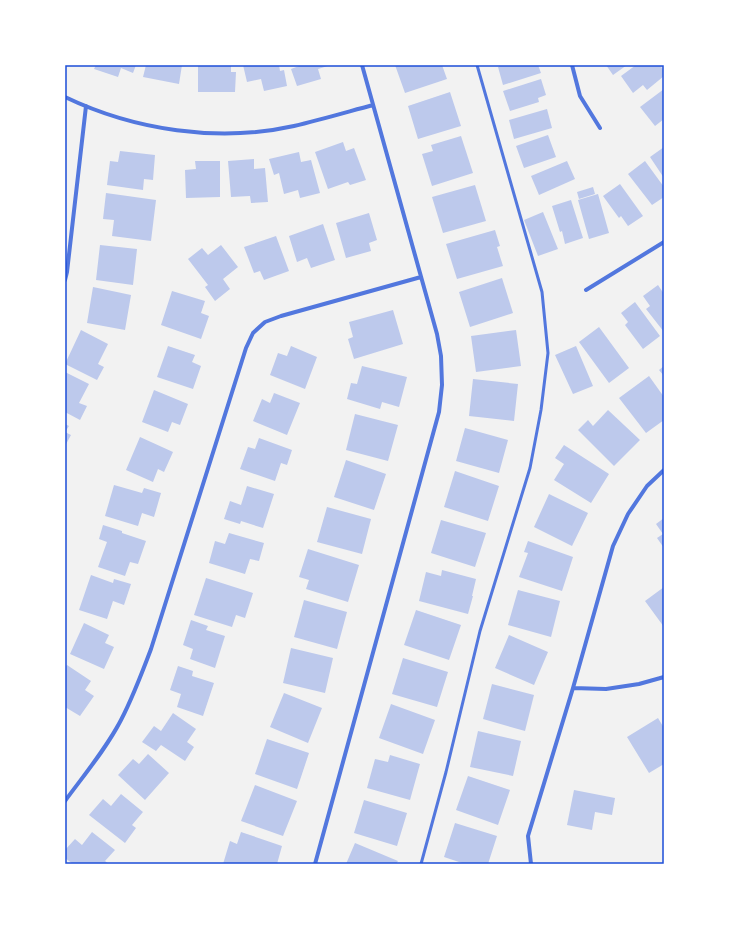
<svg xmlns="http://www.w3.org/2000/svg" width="729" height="929" viewBox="0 0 729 929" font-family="'Libre Baskerville',serif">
  <rect width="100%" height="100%" fill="#f2f2f2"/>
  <path fill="#bdc9ec" d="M96 65H136L133 73 121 68 118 77 94 69Z
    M146 65H182L179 84 143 77Z
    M198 65H231V72H236L235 92H198Z
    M243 65H279L280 71 284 70 287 86 264 91 261 79 247 82Z
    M298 65H331L318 69 321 79 297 86 291 69 299 66Z
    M395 65H442L447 79 405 93Z
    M502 65H538L541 73 503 85 498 67Z
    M606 65H627L613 75Z
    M636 65H664L661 67 664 70V76L647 90 643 85 633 93 621 76Z
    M541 79 546 95 538 98 539 102 510 111 503 91Z
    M664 89V119L655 126 640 107Z
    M450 92 461 126 418 139 408 106Z
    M547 109 552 128 514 139 509 120Z
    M548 135 556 157 524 168 516 146Z
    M461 136 473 173 432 186 422 154 433 151 431 145Z
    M343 142 346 151 354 148 366 180 350 185 348 182 328 189 315 152Z
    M664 147V178L650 157Z
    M120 151 155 155 153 180 144 179 143 190 107 185 110 161 118 162Z
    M299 152 301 162 311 160 320 193 300 198 298 190 284 194 279 173 274 175 269 159Z
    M254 159V169L265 168 268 202 251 203 250 196 231 197 228 161Z
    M195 161H220V197L186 198 185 170 196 169Z
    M567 161 575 179 539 195 531 176Z
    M645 161 664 187V197L652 205 628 174Z
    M620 184 643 216 628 226 621 216 619 218 603 196Z
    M475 185 486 221 443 233 432 197Z
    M593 187 595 194 579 199 577 192Z
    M106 193 156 200 151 241 112 236 114 220 103 219Z
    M598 194 609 233 589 239 578 200Z
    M571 200 583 238 565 244 562 231 560 232 552 206Z
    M543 212 558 249 538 256 524 220Z
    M369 213 377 240 369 243 371 251 346 258 336 223Z
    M323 224 335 260 311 268 307 258 297 262 289 236Z
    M495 230 500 246 497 247 503 266 457 279 446 244Z
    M276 236 289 271 264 280 260 271 254 273 244 247Z
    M100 245 137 249 133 285 96 280Z
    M221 245 238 267 223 279 230 289 215 301 205 287 208 285 188 259 202 248 208 255Z
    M502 278 513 313 470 327 459 292Z
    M658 285 664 294V332L646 309 650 306 643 296Z
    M93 287 131 295 125 330 87 323Z
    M172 291 205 301 201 313 209 316 201 339 161 325Z
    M635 302 660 336 643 349 625 325 628 322 621 313Z
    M393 310 403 344 354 359 348 339 353 337 349 322Z
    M599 327 629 368 609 383 579 342Z
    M81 330 108 344 98 364 104 367 97 380 65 364Z
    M516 330 521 366 476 372 471 336Z
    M168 346 195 355 192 362 201 366 193 389 157 377Z
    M291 346 317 357 305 389 270 375 278 353 287 356Z
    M576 346 593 386 573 394 555 355Z
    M362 366 407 377 399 407 382 402 380 409 347 399 351 383 357 384Z
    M664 366V376L659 370Z
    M65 372 89 384 79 403 87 406 80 420 65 412Z
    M649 376 664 397V420L646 433 619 398Z
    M473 379 518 384 514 421 469 416Z
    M154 390 188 404 180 425 172 422 168 432 142 422Z
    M274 393 300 403 287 435 253 421 262 399 270 403Z
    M608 410 640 440 614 466 578 430 588 420 593 426Z
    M355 414 398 425 388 461 346 450Z
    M65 424 69 426 65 432 71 435 65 446Z
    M465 428 508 440 499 473 456 461Z
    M140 437 173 452 164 472 158 469 153 482 126 470Z
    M259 438 292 450 287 465 281 463 275 481 240 469 248 447 255 449Z
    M564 445 609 474 591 503 554 480 564 464 555 458Z
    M346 460 386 474 374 510 334 497Z
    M455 471 499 486 488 521 444 507Z
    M114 485 142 493 144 488 161 493 154 517 142 513 138 526 105 516Z
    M247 486 274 494 263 528 241 521 240 524 224 519 230 501 241 505Z
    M549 494 588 513 572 546 534 527Z
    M327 507 371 519 362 554 317 542Z
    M664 518V548L657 538 663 534 656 524Z
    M441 520 486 533 475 567 431 553Z
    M103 525 122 531V533L146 541 138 564 130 562 125 576 98 567 107 542 99 539Z
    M229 533 264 543 259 561 250 559 245 574 209 563 215 541 225 544Z
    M528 541 573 557 562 591 519 577 528 553 524 552Z
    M308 549 359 565 348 602 306 589 309 580 299 577Z
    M442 570 476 579 472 596H473L468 614 419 601 426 572 441 576Z
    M91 575 113 583 114 579 131 584 124 605 113 601 107 619 79 610Z
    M206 578 253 593 245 618 236 615 232 627 194 615Z
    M664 587V627L645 601Z
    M518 590 560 601 551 637 508 625Z
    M304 600 347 612 337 649 294 637Z
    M416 610 461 625 449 660 404 645Z
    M191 620 208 626 206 630 225 636 215 668 190 659 193 649 183 645Z
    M84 623 109 635 105 643 114 647 104 669 70 654Z
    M509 635 548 652 534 685 495 668Z
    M291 648 333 658 325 693 283 683Z
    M403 658 448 672 437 707 392 694Z
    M67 665 91 681 85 690 94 696 80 716 65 707V667Z
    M178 666 193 671 192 676 214 683 203 716 177 707 181 694 170 690Z
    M492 684 534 695 525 731 483 719Z
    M284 693 322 708 308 743 270 727Z
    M391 704 435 720 423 754 379 738Z
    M173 713 196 729 187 742 194 747 185 761 161 745 156 751 142 742 154 726 161 731Z
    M658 718 664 728V764L649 773 627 737Z
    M478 731 521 741 513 776 470 767Z
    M267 739 309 753 297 789 255 774Z
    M148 754 169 773 145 800 118 775 133 759 139 764Z
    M390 755 420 764 410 800 367 788 375 759 388 762Z
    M468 776 510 790 498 825 456 810Z
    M255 785 297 801 283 836 241 821Z
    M574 790 615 798 612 815 595 812 592 830 567 825Z
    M121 794 143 812 132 825 136 828 125 843 89 815 103 799 111 806Z
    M364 800 407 813 397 846 354 833Z
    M455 823 497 836 488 864H465L444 857Z
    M92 832 115 850 105 861 109 864H73L65 858V850L75 839 82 845Z
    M241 832 282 846 277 864H223L230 841 237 844Z
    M355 843 398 861 396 864H346Z"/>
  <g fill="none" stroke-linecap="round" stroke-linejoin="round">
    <path stroke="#5277de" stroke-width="3" d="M421 864 446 772 480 631 530 468 541 410 548 353 542 292 477 65"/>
    <path stroke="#5277de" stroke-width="4" d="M572 65 580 96 600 128
      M65 97C134 130 218 143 294 126 320 120 347 112 373 105
      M65 280 67 272 86 106
      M586 290 664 242
      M573 688 606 689 639 684 664 677
      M65 801C84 775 106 749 121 720 133 697 142 673 151 649L246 348 253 333 265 322 281 316 421 277
      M315 864 439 412 442 385 441 356 437 334 362 65
      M531 864 528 836 573 688 613 546 628 514 647 486 664 470"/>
  </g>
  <rect width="729" height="929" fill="none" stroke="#ffffff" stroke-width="132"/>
  <rect x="66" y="66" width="597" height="797" fill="none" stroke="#1d4ed8" stroke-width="1.5"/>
</svg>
